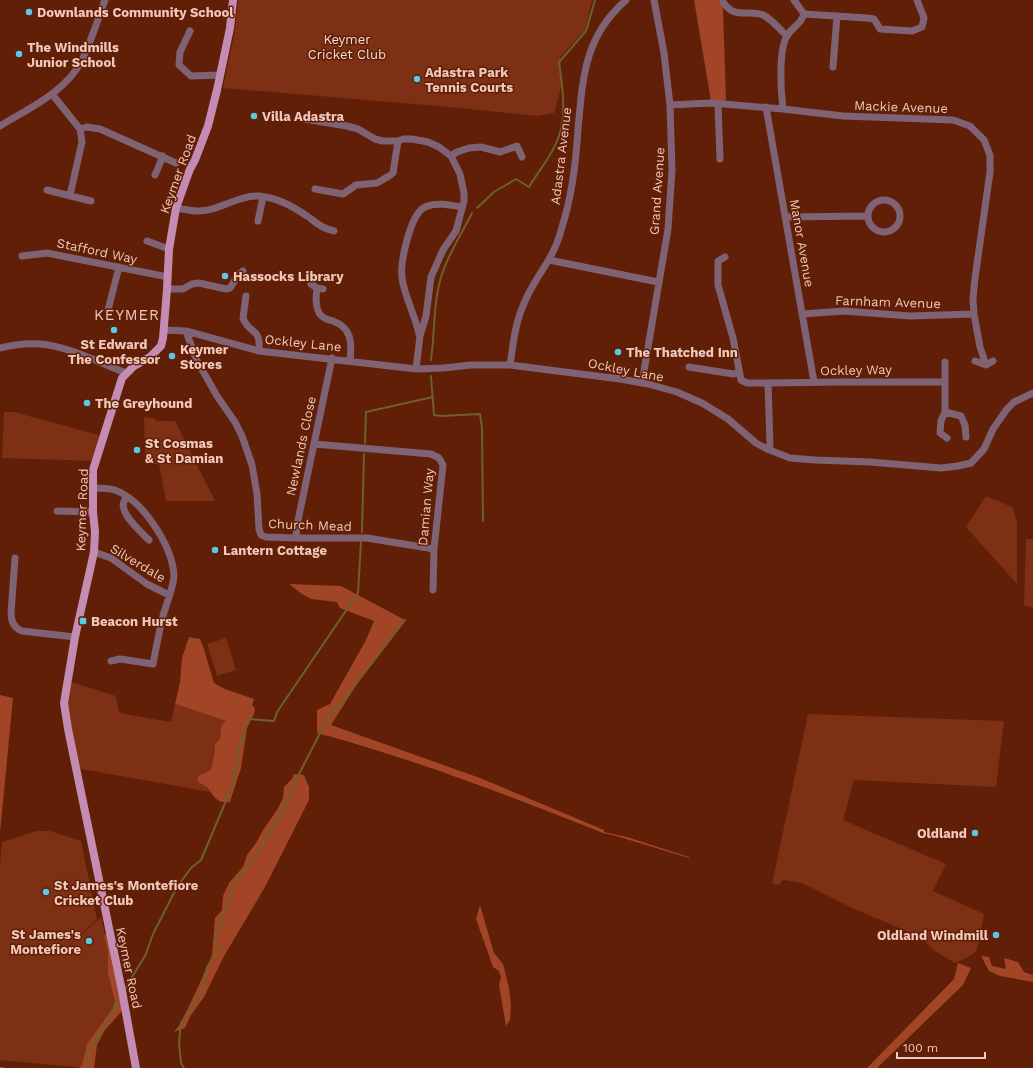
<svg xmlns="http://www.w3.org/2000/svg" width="1033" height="1068" viewBox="0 0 1033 1068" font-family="'Work Sans',sans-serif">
  <rect width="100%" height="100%" fill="#601f06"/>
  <path fill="#7d3014" d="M238 0H592L585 30 560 57 562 84 554 113 537 116 450 107 223 88 235 30Z
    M4 412H14L102 436 94 461 2 458Z
    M144 417 153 418 157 421H175L215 501H166L159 464H145Z
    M986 496 1012 507 1017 521V584L966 527Z
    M1026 539H1033V608L1024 605Z
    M226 638 236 670 217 676 207 644Z
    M68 681 116 696 119 713 171 722 175 704 226 721 221 726 220 739 213 752V761L211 770 198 776 204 785 210 792 76 768 64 711Z
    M808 714 1004 721 996 787 854 780 843 820 946 864 933 891 984 914C982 924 980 945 975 952 970 957 961 960 955 963L933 950 925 941 918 936 852 908 802 883 783 880 779 885 772 884Z
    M37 831H50L81 841 97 919 65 950 101 917 119 1001 84 1068 0 1060V865L2 842Z"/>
  <path fill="#a14526" d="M694 0H721L723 8 726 100 712 107Z
    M289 584 341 586 405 620 362 676 331 725 480 778 604 830V832L627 837 689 857V858L616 836 603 833C509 796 415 759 317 733V710L330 704 366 640 374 621 340 608 337 602 311 599 302 594Z
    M189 637 200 639 203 646 214 683 225 689 254 699 252 705 255 708 254 714 247 728 241 768 230 802C217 803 216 799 209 790 206 786 202 784 198 782V776L211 770 213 761 215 744 220 739 221 726 226 721 175 704 180 682 182 658Z
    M0 695 13 698 0 833Z
    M294 774 304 775 309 787V800L265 887 224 956 204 997 191 1015 185 1028 174 1032 181 1023 199 985 212 955 215 918 222 910 223 896 229 883 243 867 247 855 256 843 263 830 277 810 283 798 284 787 292 779Z
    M480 905 494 953 503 964 509 988 511 1005 510 1020 506 1026 499 985 501 977 499 971 493 967 476 919Z
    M108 933 122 1011 105 1030 97 1045 94 1068H79L82 1065 87 1044 113 1008 115 1001 108 973V952L104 935Z
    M981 956 989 957 992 966 1006 969 1004 958 1018 962 1024 972 1033 975V982L1000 976 989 971Z
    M958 963 971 968 963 985 877 1068H867L954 979Z"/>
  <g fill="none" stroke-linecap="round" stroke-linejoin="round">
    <path stroke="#6c6229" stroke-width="2" d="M477 208 494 192 516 179 529 187C539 170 553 155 559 136 567 114 562 84 559 62L586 31 595 0
      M431 360C435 332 433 301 442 274 449 253 462 233 472 213
      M431 376 434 415 441 416 480 414 482 427 483 521
      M365 443 366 412 433 397
      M362 532 364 454
      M125 989 146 954 153 934 177 887 191 868 201 860 228 796 235 775 240 744 248 719 274 721 277 712 358 593 361 542
      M0 1068H3
      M87 1068 89 1051 108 1021 120 998
      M184 1068 181 1063 179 1043 181 1023 193 1004 204 986 207 967 221 949 214 942 235 882 255 857 280 815 301 770 329 716 350 692 405 620"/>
    <path stroke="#7f6375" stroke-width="7" d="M723 2C735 20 748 9 763 15 772 19 780 30 787 36
      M804 14 867 18 874 19 880 29 912 31 922 27 924 18 917 0
      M190 31 180 52 179 65 191 76 220 75
      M833 67 837 16
      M52 94 80 129 82 142 70 195
      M718 104 720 159
      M670 105 712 103 783 109 843 116 953 120 970 126 984 140 990 155V172L975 278 973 299 974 314 980 347 986 365 993 361
      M766 107 814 382
      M783 109C781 92 778 51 787 36 792 27 800 26 804 14L794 0
      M304 119 347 126 358 129 375 139 383 141H398L403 139H412L428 142 439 147 451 156 460 174 464 193V201L456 231 443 250 431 277 426 316 420 336 416 369
      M0 126C29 108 66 92 82 60 91 42 98 19 105 0
      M80 129 87 127 100 129 176 163
      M451 156 457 152 469 148 481 147 500 152 517 146 522 157
      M155 175 163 156
      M315 189 343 194 356 185 377 183 389 176 393 173 398 141
      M47 190 91 201
      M868 216a16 16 0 1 1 32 0a16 16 0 1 1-32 0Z
      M176 208C188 210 200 213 212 209 227 205 243 195 259 196 278 198 292 206 307 216 317 223 321 228 334 231
      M785 217 868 216
      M258 221 263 197
      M147 241 169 249
      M22 256 47 253 168 277
      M725 257 718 261V285L733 338 741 380 747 383H768L841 382H944
      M549 260 658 282
      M311 284 317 288 323 289
      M317 288C316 297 315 305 319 313 322 318 328 320 333 321 352 328 352 343 350 361
      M167 289H183L192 284 199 283 226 289 230 288 239 274 243 271
      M246 296 243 318C250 336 261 326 259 351
      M108 310 119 267
      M802 314 844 311 910 316 974 314
      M164 330 186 331 259 351 416 369 444 368 471 365H510L620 379 648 384 677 392 702 403 728 419 756 443 767 449 790 458 815 460 870 462 941 468 958 466 971 463 984 449 993 429 1007 409 1014 402 1033 393
      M186 331 196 359 217 396 235 422 242 436 252 465 257 494 259 529 261 535 266 537 296 538H367L434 549
      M419 334C415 315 405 298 402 278 400 263 410 214 425 207 436 202 450 205 461 207
      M0 348C13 345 27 343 40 344 68 346 100 363 126 373
      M975 361 986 365
      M945 362V412L941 421 940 433 947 438
      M510 365C513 345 515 324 523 306 529 289 539 276 548 261 554 251 559 239 562 227 572 196 576 162 578 129 583 77 584 37 626 0
      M689 367 733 374 739 373
      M642 383 668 229 672 170 670 105 664 53 654 0
      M945 412 961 416 965 425 966 437
      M314 444 431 454 439 458 443 465 434 549 433 590
      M767 449 770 445 768 383
      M93 488C100 488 108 488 115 490 143 500 172 546 174 575 174 587 166 604 163 616 159 632 156 648 153 664L120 659 111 661
      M126 497C124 501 122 505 124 509 126 519 142 533 149 540
      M57 511 93 512
      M296 538 297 525 332 358
      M94 552 111 558 147 584 169 595
      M15 558 11 613C11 621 14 628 22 631L75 637"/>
    <path stroke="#c48cb2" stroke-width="8" d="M136 1068 122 991 68 729 64 703 75 637 94 552 95 532 93 512V470L122 378 134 366 150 357 161 346 163 338 167 289 169 249 176 208 190 169 195 160 208 126 217 90 230 28 233 0"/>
  </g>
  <g fill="#5bc8e6" stroke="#601f06" stroke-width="1.5">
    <circle cx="29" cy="12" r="4"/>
    <circle cx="19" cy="54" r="4"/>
    <circle cx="417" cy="79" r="4"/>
    <circle cx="254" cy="116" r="4"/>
    <circle cx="225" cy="276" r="4"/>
    <circle cx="114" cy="330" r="4"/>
    <circle cx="618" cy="352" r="4"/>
    <circle cx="172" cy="356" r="4"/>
    <circle cx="87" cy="403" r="4"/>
    <circle cx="137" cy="450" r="4"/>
    <circle cx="215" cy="550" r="4"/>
    <rect x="79" y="617" width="8" height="8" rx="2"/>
    <circle cx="975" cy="833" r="4"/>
    <circle cx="46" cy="892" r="4"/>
    <circle cx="996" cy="935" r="4"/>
    <circle cx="89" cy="941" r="4"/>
  </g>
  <g text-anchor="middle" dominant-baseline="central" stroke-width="3" stroke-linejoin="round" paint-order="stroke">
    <g font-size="13" font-weight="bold" fill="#f1c8bb" stroke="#601f06" text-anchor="start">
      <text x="37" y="12">Downlands Community School</text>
      <text x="27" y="47">The Windmills<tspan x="27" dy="15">Junior School</tspan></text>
      <text x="425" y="72">Adastra Park<tspan x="425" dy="15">Tennis Courts</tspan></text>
      <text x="262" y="116">Villa Adastra</text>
      <text x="233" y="276">Hassocks Library</text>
      <text x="114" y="344" text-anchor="middle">St Edward<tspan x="114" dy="15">The Confessor</tspan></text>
      <text x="180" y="349">Keymer<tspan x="180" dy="15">Stores</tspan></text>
      <text x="626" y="352">The Thatched Inn</text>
      <text x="95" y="403">The Greyhound</text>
      <text x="145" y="443">St Cosmas<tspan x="145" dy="15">&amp; St Damian</tspan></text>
      <text x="223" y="550">Lantern Cottage</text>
      <text x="91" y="621">Beacon Hurst</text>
      <text x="967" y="833" text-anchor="end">Oldland</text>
      <text x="54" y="885">St James's Montefiore<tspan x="54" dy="15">Cricket Club</tspan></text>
      <text x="81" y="934" text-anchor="end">St James's<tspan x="81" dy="15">Montefiore</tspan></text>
      <text x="988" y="935" text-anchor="end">Oldland Windmill</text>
    </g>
    <g font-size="13" fill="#f6dbd3" stroke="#601f06">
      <text x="347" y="39">Keymer<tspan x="347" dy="15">Cricket Club</tspan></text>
    </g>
    <g font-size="13" fill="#f1c8bb" stroke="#601f06">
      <text transform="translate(901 107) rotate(2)">Mackie Avenue</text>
      <text transform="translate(561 156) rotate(-83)">Adastra Avenue</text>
      <text transform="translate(178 174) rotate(-70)">Keymer Road</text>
      <text transform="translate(657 191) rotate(-86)">Grand Avenue</text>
      <text transform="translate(802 243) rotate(80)">Manor Avenue</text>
      <text transform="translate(97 251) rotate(12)">Stafford Way</text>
      <text transform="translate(888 302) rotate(2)">Farnham Avenue</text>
      <text transform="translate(303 343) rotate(6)">Ockley Lane</text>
      <text transform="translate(626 370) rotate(11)">Ockley Lane</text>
      <text transform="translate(856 370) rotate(-1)">Ockley Way</text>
      <text transform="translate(301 446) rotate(-78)">Newlands Close</text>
      <text transform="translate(426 507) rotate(-85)">Damian Way</text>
      <text transform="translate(82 510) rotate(-88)">Keymer Road</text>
      <text transform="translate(310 525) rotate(2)">Church Mead</text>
      <text transform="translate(138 563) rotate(31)">Silverdale</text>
      <text transform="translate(129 968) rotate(78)">Keymer Road</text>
    </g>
    <g font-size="15" letter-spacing="1" fill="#f1c8bb" stroke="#601f06">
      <text x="127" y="315">KEYMER</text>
    </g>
  </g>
  <path d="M897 1052v6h88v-6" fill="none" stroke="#f1c8bb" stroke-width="2"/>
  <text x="903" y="1052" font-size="12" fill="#f1c8bb" stroke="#601f06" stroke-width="3" paint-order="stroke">100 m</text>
</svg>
